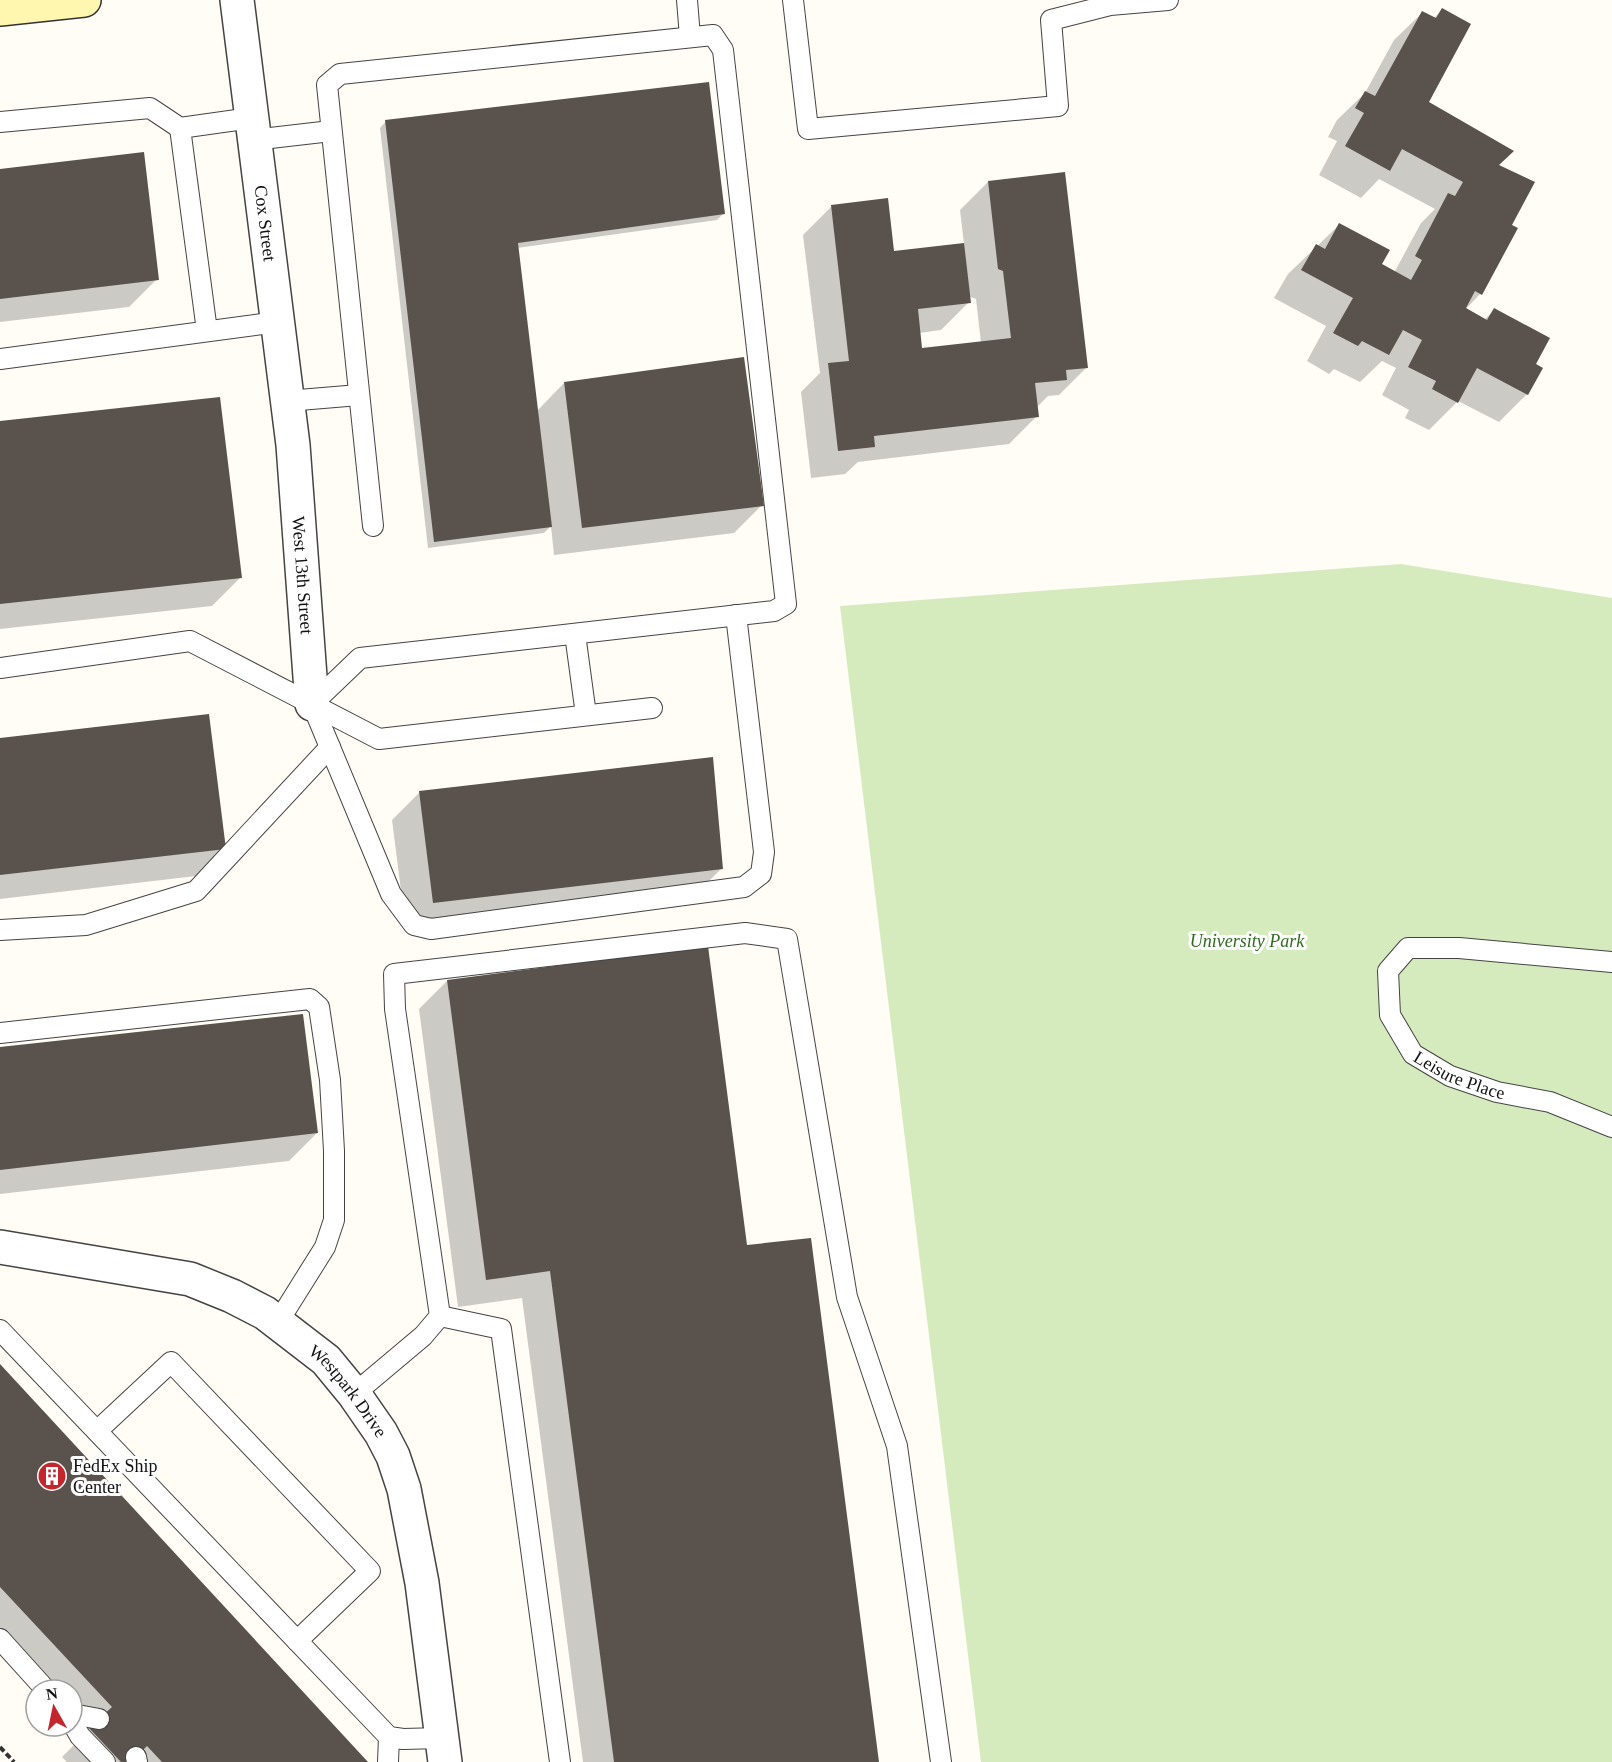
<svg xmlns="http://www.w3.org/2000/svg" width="1612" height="1762" viewBox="0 0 1612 1762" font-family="'Times New Roman',serif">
  <rect width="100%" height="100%" fill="#fffdf5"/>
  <path fill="#d5ebbd" d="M1401 564 1612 598V1762H981L840 606Z"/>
  <path fill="#0003" fill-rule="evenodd" d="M1442 10 1427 102 1497 166 1510 226 1480 294 1465 310 1484 320 1494 310 1534 365 1527 394 1499 422 1458 401 1429 430 1405 418 1409 410 1382 395 1396 368 1382 361 1360 382 1334 369 1329 374 1307 361 1326 326 1274 298 1288 274 1339 225 1380 265 1394 273 1421 223 1435 209 1379 179 1361 198 1319 175 1337 141 1328 137 1337 120 1365 93 1394 40 1422 13 1433 19Z
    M386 121 723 214 717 220 517 248 537 411 564 383 762 505 734 533 554 555 551 526 544 533 428 548 380 128Z
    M0 170 157 279 129 307 0 322Z
    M988 182 1087 367 1059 395 1048 396 1037 407V416L1009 444 858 462 845 474 811 478 801 392 820 373 803 235 831 207 893 253 964 244 960 210ZM968 296 976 299 981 343 921 350 919 333 941 330 969 302Z
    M0 423 240 578 212 606 0 629Z
    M0 740 224 848 196 876 0 899Z
    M420 792 722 868 694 896 406 930 392 820Z
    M447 981 745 1247 877 1762H583L522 1298 458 1307 419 1009Z
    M0 1049 317 1133 289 1161 0 1194Z
    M0 1366 366 1762H67L62 1757 84 1735 72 1722V1690H42L0 1645Z"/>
  <path fill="#5a524d" d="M1442 8 1471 24 1429 102 1514 151 1499 165 1535 182 1512 225 1518 228 1482 295 1475 291 1466 308 1487 320 1494 308 1550 338 1536 364 1543 368 1528 395 1477 368 1458 403 1432 389 1436 381 1408 367 1422 340 1403 330 1389 355 1362 341 1358 346 1333 333 1353 298 1301 270 1316 244 1325 249 1339 223 1390 250 1382 264 1411 280 1422 260 1415 256 1448 193 1455 196 1463 182 1402 149 1390 171 1345 146 1364 113 1355 108 1365 91 1375 96 1422 11 1436 18Z
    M709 82 725 214 518 243 552 527 434 542 385 120Z
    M144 152 159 280 0 299V169Z
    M1065 172 1088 368 1066 370 1067 380 1035 383 1039 417 874 436 875 447 838 451 828 363 849 361 831 205 888 198 894 251 964 243 971 303 918 309 922 348 1011 338 1003 271 998 269 988 181Z
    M744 357 764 506 582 528 564 382Z
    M220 397 242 578 0 604V421Z
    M209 714 226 849 0 875V738Z
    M713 757 723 869 433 903 419 791Z
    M708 946 747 1245 811 1238 879 1762H614L550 1271 486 1280 447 980Z
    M303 1014 318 1133 0 1170V1047Z
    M0 1364 368 1762H162L147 1746 131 1762H121L89 1728 112 1707 0 1587Z"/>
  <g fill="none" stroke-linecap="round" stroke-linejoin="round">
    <g stroke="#444" stroke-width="22">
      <g id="lane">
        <path d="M687 0 690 37"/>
        <path d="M793 0 808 129 1058 106 1051 20 1110 5 1168 0"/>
        <path d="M0 122 150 108 180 128 251 118"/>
        <path d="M180 128 207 331"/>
        <path d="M253 140 331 131"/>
        <path d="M0 359 277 322"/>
        <path d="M287 401 359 395"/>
        <path d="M575 634 586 715"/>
        <path d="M0 668 190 641 379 739 652 708"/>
        <path d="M312 704 360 658 774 611 786 604 723 50 713 35 340 74 327 85 373 526"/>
        <path d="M312 704 391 894 414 925 431 929 744 887 761 874 764 852 736 615"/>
        <path d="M0 930 86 925 196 891 330 747"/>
        <path id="s1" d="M1612 962 1459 948H1408L1388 971 1390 1015 1413 1054 1450 1076 1497 1092 1550 1102 1612 1127"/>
        <path d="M0 1033 310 999 319 1007 330 1080 334 1151V1220L325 1247 278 1322"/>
        <path d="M440 1316 501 1329 560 1762"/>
        <path d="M0 1330 389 1737 403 1739 442 1738"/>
        <path d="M354 1394 423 1336 440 1316 395 1009 394 974 745 933 787 939 847 1297 897 1446 941 1762"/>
        <path d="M97 1431 171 1362 370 1571 297 1641"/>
        <path d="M0 1639 46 1690"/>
        <path d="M72 1714 99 1719"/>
        <path d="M72 1722 80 1736 105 1762"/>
        <path d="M136 1757 137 1762"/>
        <path d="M388 1762 389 1737"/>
      </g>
    </g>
    <g stroke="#444" stroke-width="36">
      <g id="street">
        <path id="s2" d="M237 0 293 445 312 704"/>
        <path id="s3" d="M0 1247 190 1279 232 1296 265 1313 326 1360 354 1394 381 1433 393 1456 404 1489 422 1583 445 1762"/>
      </g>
    </g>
    <g stroke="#333" stroke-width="36">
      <path id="secondary" d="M0 9 84 0"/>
    </g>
    <path stroke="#333" stroke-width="4" stroke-dasharray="6 3" stroke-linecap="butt" d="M0 1747 14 1762"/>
    <use href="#lane" stroke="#fff" stroke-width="20"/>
    <use href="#street" stroke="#fff" stroke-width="33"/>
    <use href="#secondary" stroke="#fff6b0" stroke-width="33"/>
  </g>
  <defs>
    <g id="building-disc" transform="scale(1.5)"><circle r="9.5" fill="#c4262e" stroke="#fff"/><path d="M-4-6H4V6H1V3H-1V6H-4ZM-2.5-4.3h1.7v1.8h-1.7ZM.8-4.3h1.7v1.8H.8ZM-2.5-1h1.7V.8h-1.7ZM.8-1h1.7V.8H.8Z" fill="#fff"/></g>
  </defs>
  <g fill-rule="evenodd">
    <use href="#building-disc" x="52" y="1476"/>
  </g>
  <g text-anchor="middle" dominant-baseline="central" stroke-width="6" stroke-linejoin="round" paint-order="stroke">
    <g font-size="18" fill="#111" stroke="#fff">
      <text stroke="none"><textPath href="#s2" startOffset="225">Cox Street</textPath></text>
      <text stroke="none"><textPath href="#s2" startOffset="579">West 13th Street</textPath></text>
      <text stroke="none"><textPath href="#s1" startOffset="376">Leisure Place</textPath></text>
      <text stroke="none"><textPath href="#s3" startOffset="390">Westpark Drive</textPath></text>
    </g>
    <g font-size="18" font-style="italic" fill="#2f6b1f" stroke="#fff">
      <text x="1247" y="941">University Park</text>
    </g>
    <g font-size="18" fill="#111" stroke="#fff" text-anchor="start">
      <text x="73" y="1466">FedEx Ship<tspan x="73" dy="21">Center</tspan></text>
    </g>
  </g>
  <g transform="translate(54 1708) rotate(351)"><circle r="28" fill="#ffffff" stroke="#a0a0a0" stroke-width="1.5"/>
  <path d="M0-4.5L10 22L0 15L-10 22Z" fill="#c4262e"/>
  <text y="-9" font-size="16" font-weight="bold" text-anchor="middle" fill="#111111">N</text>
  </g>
</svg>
